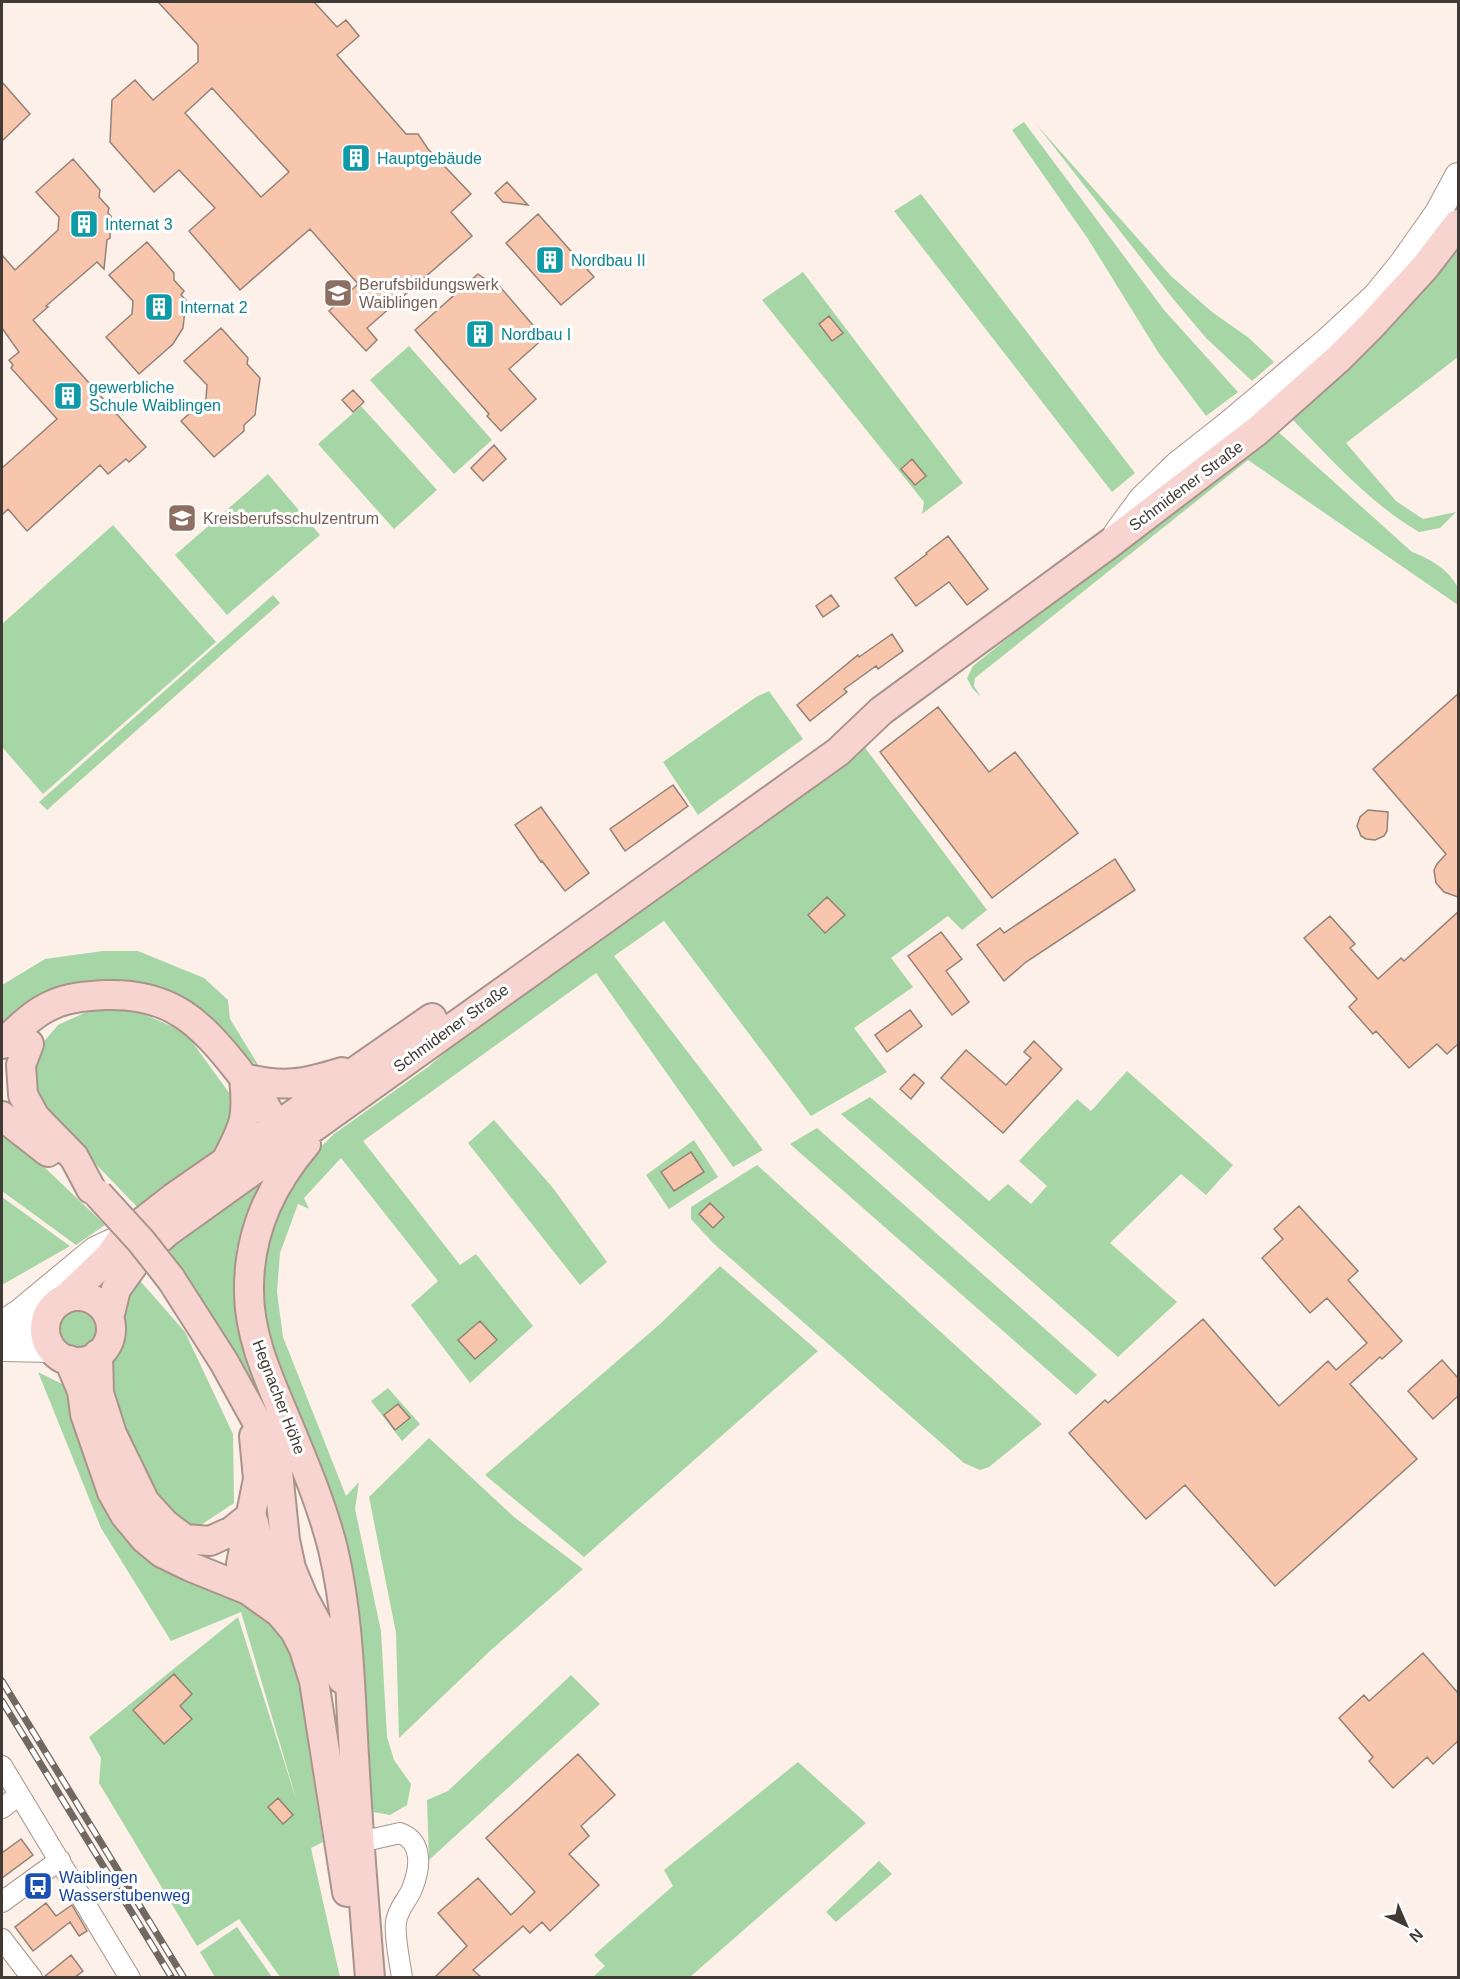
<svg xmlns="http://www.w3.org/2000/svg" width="1460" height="1979" viewBox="0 0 1460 1979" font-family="Arial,sans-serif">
  <rect width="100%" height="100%" fill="#fdf0e9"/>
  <path fill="#a7d6a6" d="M1024 122 1164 310 1238 392 1206 416 1158 352 1088 239 1012 130Z
    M1036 124 1171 276 1212 312 1249 338 1274 362 1252 381 1206 338 1174 300Z
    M921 194 1135 473 1112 492 894 211Z
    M1458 245V357L1346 443 1396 501 1423 519 1456 512 1440 528 1419 532C1368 502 1328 456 1287 414Z
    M803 272 963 483 922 514 924 502 762 300Z
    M409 346 492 440 454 474 370 380Z
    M361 406 437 490 394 529 318 444Z
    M1275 429 1412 552C1429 558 1448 569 1457 586 1460 591 1458 599 1458 605L1248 460 975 678 974 686 981 697 972 688 967 678 973 666 1093 569Z
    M268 474 320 535 227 615 175 555Z
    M113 525 216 642 43 794 2 747V624Z
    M273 595 280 603 47 810 39 802Z
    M769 691 803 739 698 815 663 762 756 697Z
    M863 745 987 910 962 930 948 916 891 958 913 987 854 1028 887 1072 811 1116 664 921 614 956 763 1150 733 1167 596 973 363 1141 460 1265 476 1254 533 1326 470 1383 411 1305 438 1281 341 1158 304 1198 309 1209 298 1204 280 1253 277 1292 283 1337 346 1496 359 1482 355 1509 381 1631 387 1737 394 1760 411 1784 407 1805 390 1815 373 1812 365 1796 357 1645 271 1359 259 1275 263 1243 299 1168 334 1134 428 1067 474 1028Z
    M103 951H138L204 978 228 1000 230 1019 262 1071 218 1028 177 1000 94 981 28 1007 2 1033V985L45 959Z
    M95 1008 139 1012 185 1032 235 1101 233 1129 213 1155 141 1211 40 1106 30 1083 35 1052 58 1025Z
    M1127 1071 1233 1165 1206 1195 1181 1174 1110 1243 1177 1302 1118 1357 841 1114 870 1097 989 1201 1008 1184 1031 1204 1047 1186 1019 1161 1077 1099 1091 1111Z
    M494 1120 553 1188 607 1262 580 1285 468 1143Z
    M817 1128 1097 1375 1076 1395 790 1144Z
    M2 1136 40 1163 105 1225 76 1245 2 1191Z
    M694 1140 718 1177 669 1209 646 1175Z
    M281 1160 236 1249 239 1330 268 1413 165 1243Z
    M757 1165 1042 1424 989 1467 980 1470 964 1463 713 1243 691 1219V1207Z
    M2 1197 70 1246 2 1285Z
    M720 1266 818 1351 584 1557 485 1475 660 1324Z
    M135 1275 185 1332 233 1434 234 1503 195 1529 162 1508 124 1443 107 1362 119 1341 120 1306Z
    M59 1327a20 20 0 1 1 40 0a20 20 0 1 1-40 0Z
    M38 1372 68 1387 108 1505 263 1613 280 1635 296 1663 323 1842 311 1848 340 1977H280L239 1919 197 1946 99 1783 101 1758 89 1737 238 1617 298 1805 241 1612 171 1641 101 1528Z
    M388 1388 420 1424 402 1441 371 1401Z
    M429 1438 514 1517 583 1569 490 1651 399 1738 396 1633 369 1497Z
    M571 1675 600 1704 429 1860 427 1800 448 1791Z
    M798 1762 866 1823 690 1977H593L605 1966 594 1955 673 1886 664 1870Z
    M879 1861 892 1874 836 1922 826 1912Z
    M237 1927 272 1977H215L200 1952Z"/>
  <path fill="#f7c6ac" stroke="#948177" stroke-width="1.5" fill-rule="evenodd" d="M158 2H314L337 27 346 20 359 36 337 55 406 134H418L428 149 471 194 451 212 472 236 367 328 377 340 366 351 329 311 358 284 310 229 240 290 189 231 215 208 179 170 154 192 110 142 112 100 135 80 153 100 198 62V45ZM212 88 289 172 261 197 185 113Z
    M2 82 30 114 2 141Z
    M73 159 100 190 99 197 109 208 108 213 111 216 110 238 107 240 104 269 97 262 46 306 48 307 33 320 146 447 129 462 126 459 108 474 100 465 27 531 8 509 2 515V468L57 419 11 368 13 365 9 360 19 352 2 328V255L15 270 58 230 59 217 36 192Z
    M507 182 528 205 503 202 495 193Z
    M538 214 594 277 561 305 506 243Z
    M147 242 174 273V280L184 291 181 295 186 300 183 328 173 344 139 374 106 337 132 314 133 301 109 275Z
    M478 274 492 284 495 281 544 338 509 369 536 399 501 431 487 416 489 414 415 330Z
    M829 316 843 333 832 341 819 324Z
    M221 328 248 358 247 364 260 378 255 415 244 425V431L214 457 181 421 206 399 207 385 184 361Z
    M353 390 364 402 353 412 342 400Z
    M494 445 506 459 483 481 471 468Z
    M912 459 926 476 915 485 901 469Z
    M948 536 988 589 967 605 949 582 916 606 895 578 927 554 926 553Z
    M831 595 839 606 823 617 816 606Z
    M892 634 903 651 878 669 876 666 844 689 847 692 810 721 797 705 858 655 859 657Z
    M1458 694V897L1444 892 1436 883 1434 870 1437 864 1446 854 1373 769Z
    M938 707 989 772 1015 752 1078 833 992 898 880 752Z
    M673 785 688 806 625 851 610 829Z
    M541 807 589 873 565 891 542 861 541 862 515 825Z
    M1368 810 1388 812 1387 831 1384 836 1375 840 1366 839 1361 836 1357 826 1360 817Z
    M1115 859 1135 890 1026 962 1004 981 977 945 1000 928 1004 933Z
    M827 897 845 915 825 933 808 915Z
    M1458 912V1044L1447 1054 1437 1044 1409 1068 1376 1031 1373 1034 1349 1007 1357 999 1304 938 1330 916 1355 944 1350 948 1378 979 1401 958 1404 961Z
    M941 932 962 959 946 971 969 1002 952 1015 908 956Z
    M910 1010 922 1026 887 1052 875 1035Z
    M1034 1041 1062 1069 1003 1133 941 1078 966 1050 1006 1085 1031 1058 1024 1052Z
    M914 1074 924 1083 911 1099 900 1089Z
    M691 1152 704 1172 674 1191 661 1172Z
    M710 1203 724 1217 713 1228 699 1214Z
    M1299 1206 1358 1271 1348 1280 1402 1341 1382 1359 1380 1357 1350 1384 1417 1459 1275 1586 1185 1485 1146 1519 1069 1433 1105 1400 1108 1403 1203 1319 1279 1406 1328 1361 1336 1370 1367 1343 1327 1298 1310 1313 1262 1258 1283 1239 1274 1229Z
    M480 1321 497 1340 475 1359 458 1340Z
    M1442 1360 1458 1378V1396L1433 1419 1408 1391Z
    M398 1404 410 1418 395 1430 384 1415Z
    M1423 1653 1458 1693V1741L1433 1764 1427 1757 1393 1788 1369 1761 1373 1757 1339 1718 1364 1695 1369 1701Z
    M174 1674 192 1694 180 1706 192 1719 164 1744 133 1710Z
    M578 1754 615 1795 581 1826 589 1836 569 1854 599 1885 550 1931 542 1922 530 1933 523 1926 473 1970 481 1977H435L467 1946 438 1913 478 1878 511 1915 535 1892 486 1838Z
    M278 1798 293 1815 283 1824 268 1807Z
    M21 1839 33 1855 2 1878V1853Z
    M46 1903 56 1916 72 1905 87 1931 79 1936 70 1922 33 1951 15 1927Z
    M71 1955 83 1971 75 1977H44Z"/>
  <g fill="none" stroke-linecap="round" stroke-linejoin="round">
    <g stroke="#a8948a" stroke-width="22">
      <path id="minor" d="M2 1766 130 1978
        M2 1808 19 1795
        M347 1845 400 1833C424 1842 420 1869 412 1889 407 1901 398 1908 396 1922 394 1937 400 1962 402 1978
        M2 1902 60 1860
        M2 1939 32 1978"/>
    </g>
    <g stroke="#a8948a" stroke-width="28">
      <path id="tertiary" d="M1117 533 1142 499 1177 465 1229 424 1325 343 1376 296 1402 264 1438 213 1458 176
        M2 1324 19 1313 95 1250 123 1237
        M2 1335 19 1331 46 1320
        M2 1348 52 1349"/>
    </g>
    <g stroke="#a8948a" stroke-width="32">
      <path id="secondary" d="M2 1044C17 1030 33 1013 52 1005 69 997 88 996 106 995 171 993 200 1022 238 1070 249 1085 273 1110 274 1128 275 1134 273 1140 272 1146
        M29 1044 21 1065 23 1095 35 1117 74 1157 91 1189
        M244 1078C283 1088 304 1084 342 1072
        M2 1116 48 1152
        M306 1144C271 1185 249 1233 249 1288 248 1335 269 1379 287 1422 304 1463 322 1505 333 1549 349 1617 350 1687 354 1756 358 1830 364 1904 370 1978
        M227 1159C245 1125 248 1117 244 1078
        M171 1279 224 1362 271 1447 278 1472 285 1540 291 1568 303 1597 326 1640 342 1679
        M45 1329a33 33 0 1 1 66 0a33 33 0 1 1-66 0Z
        M66 1298 109 1257 123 1237 173 1198 432 1018
        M109 1318 116 1289 139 1257 167 1232 838 752 881 711 1109 544 1257 431 1339 358 1371 326 1425 267 1458 224
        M98 1354 99 1393 112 1434 145 1502 165 1524 185 1539 210 1541 232 1531 252 1515
        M69 1360 82 1391 85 1414 112 1492 125 1515 145 1539 162 1553 191 1567 248 1590 280 1613 295 1631 304 1649 314 1681 347 1892
        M254 1523 264 1569 280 1613
        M248 1590 241 1564 258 1479 254 1436"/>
    </g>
    <use href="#minor" stroke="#fff" stroke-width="20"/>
    <use href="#tertiary" stroke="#fff" stroke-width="26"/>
    <use href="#secondary" stroke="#f7d4d0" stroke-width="28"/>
    <g stroke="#716862" stroke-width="7">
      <path id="rail" d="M2 1681 184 1978
        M2 1701 172 1978"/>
    </g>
    <use href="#rail" stroke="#fff" stroke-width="4.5" stroke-dasharray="14" stroke-linecap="butt"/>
    <g stroke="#a8948a" stroke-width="32" stroke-linecap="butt">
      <path id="secondary-bridge" d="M98 1194 141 1241 171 1279"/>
    </g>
    <use href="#secondary-bridge" stroke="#f7d4d0" stroke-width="28"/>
  </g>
  <defs>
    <g id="building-square" transform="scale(1.5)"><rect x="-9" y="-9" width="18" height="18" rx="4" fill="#0f9aa8" stroke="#fff"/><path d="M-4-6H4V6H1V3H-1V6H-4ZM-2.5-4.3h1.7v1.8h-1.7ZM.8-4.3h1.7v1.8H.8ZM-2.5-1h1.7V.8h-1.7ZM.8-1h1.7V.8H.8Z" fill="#fff"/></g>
    <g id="school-square" transform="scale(1.5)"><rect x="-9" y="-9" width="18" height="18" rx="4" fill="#8d6e63" stroke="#fff"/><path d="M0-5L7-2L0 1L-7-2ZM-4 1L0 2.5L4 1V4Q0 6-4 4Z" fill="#fff"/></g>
    <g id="bus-square" transform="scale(1.5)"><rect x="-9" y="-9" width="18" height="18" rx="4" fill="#1a4fb4" stroke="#fff"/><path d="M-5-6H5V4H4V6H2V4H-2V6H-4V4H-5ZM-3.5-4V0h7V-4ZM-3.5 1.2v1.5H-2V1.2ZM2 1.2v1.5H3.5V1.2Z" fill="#fff"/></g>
  </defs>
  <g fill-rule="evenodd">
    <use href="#building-square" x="356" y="158"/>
    <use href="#building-square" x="84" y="224"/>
    <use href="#building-square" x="550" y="260"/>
    <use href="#school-square" x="338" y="293"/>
    <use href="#building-square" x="159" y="307"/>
    <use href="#building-square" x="480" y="334"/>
    <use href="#building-square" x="68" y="396"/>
    <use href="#school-square" x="182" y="518"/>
    <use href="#bus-square" x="38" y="1886"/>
  </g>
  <g text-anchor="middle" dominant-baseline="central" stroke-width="6" stroke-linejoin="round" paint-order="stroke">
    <g font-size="16" fill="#0d838f" stroke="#fff" text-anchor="start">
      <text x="377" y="158">Hauptgebäude</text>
      <text x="105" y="224">Internat 3</text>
      <text x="571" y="260">Nordbau II</text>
      <text x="180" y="307">Internat 2</text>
      <text x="501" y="334">Nordbau I</text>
      <text x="89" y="387">gewerbliche<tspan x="89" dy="18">Schule Waiblingen</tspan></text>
    </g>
    <g font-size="16" fill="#785e54" stroke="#fff" text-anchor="start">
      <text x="359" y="284">Berufsbildungswerk<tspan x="359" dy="18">Waiblingen</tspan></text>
      <text x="203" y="518">Kreisberufsschulzentrum</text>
    </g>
    <g font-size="16" fill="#413934" stroke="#fff">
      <text transform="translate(1186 486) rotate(-37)">Schmidener Straße</text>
      <text transform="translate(451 1028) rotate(-36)">Schmidener Straße</text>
      <text transform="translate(279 1397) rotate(69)">Hegnacher Höhe</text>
    </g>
    <g font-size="16" fill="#164399" stroke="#fff" text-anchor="start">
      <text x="59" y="1877">Waiblingen<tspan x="59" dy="18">Wasserstubenweg</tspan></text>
    </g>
  </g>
  <rect width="1460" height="1979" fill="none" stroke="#413934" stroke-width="6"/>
  <g transform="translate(1406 1925) rotate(136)" stroke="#ffffff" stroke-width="4.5" paint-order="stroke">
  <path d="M0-4.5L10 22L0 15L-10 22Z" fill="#413934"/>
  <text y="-9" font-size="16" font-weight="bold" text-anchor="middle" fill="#413934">N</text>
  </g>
</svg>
